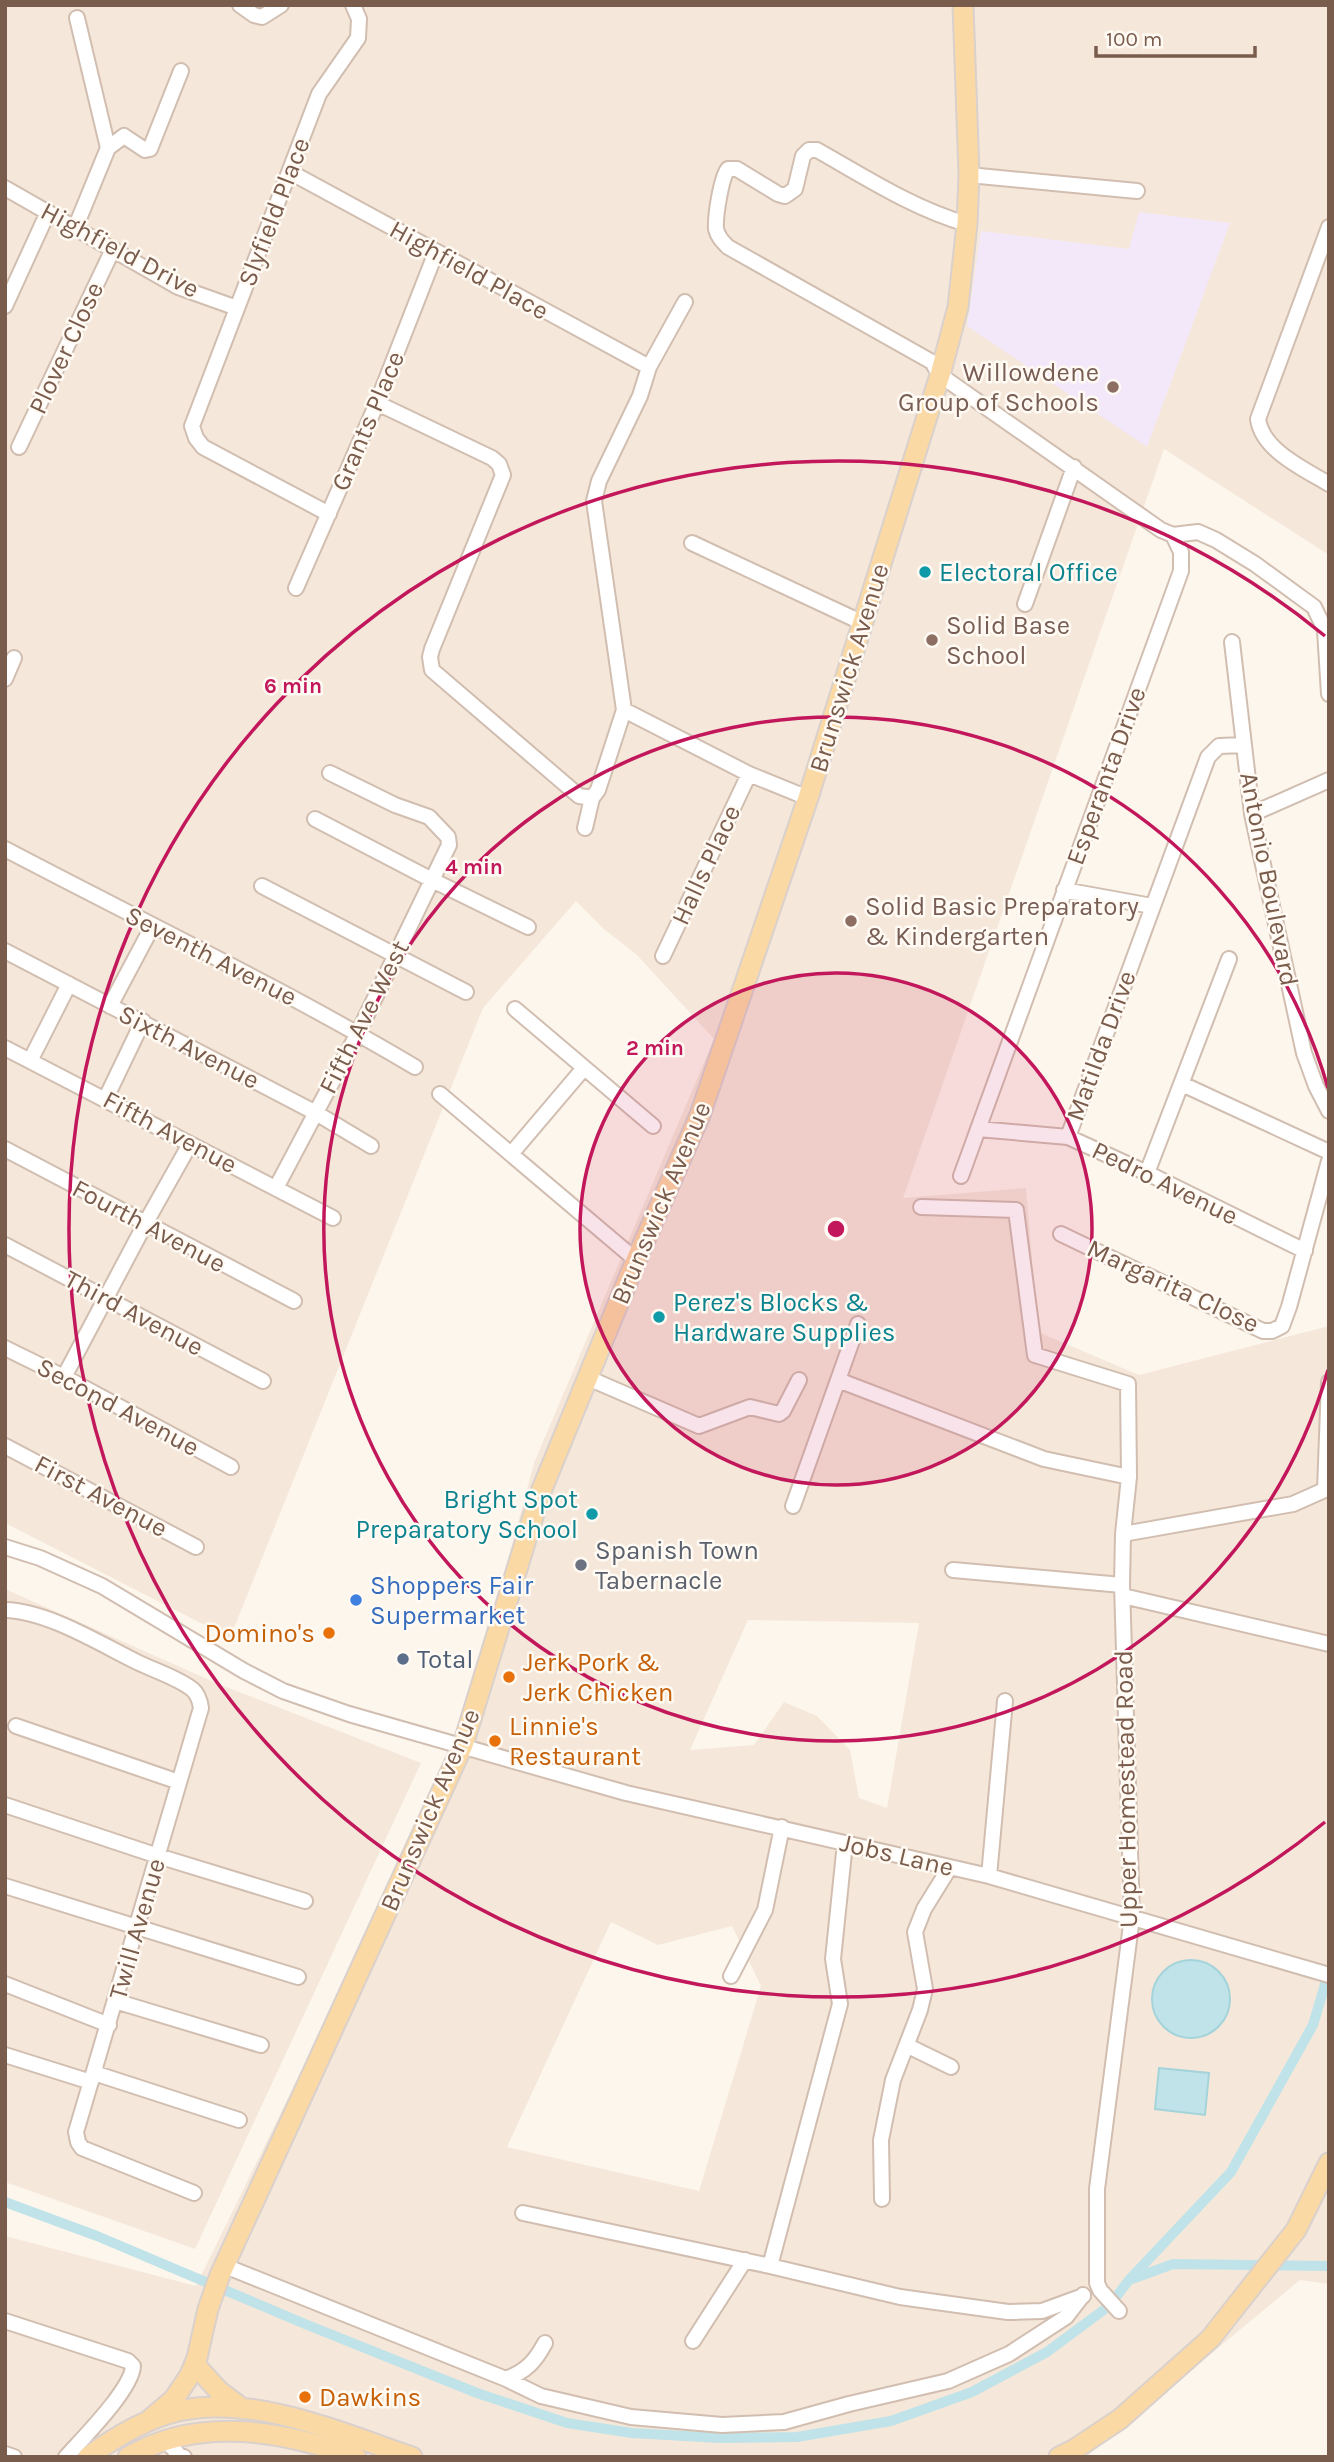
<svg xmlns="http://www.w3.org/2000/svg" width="1334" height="2462" viewBox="0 0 1334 2462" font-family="Karla,sans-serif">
  <rect width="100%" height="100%" fill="#fdf6ec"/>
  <path fill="#f5e8da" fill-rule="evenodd" d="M5 5H1329V555L1164 449 903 1198 1026 1188 1038 1332 1139 1375 1329 1326V2284L1300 2280 1086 2457H5V2236L196 2286 455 1757 534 1463 714 1039 637 955 604 929 576 901 483 1008 230 1638 5 1523ZM748 1620 919 1623 887 1808 859 1798 850 1750 817 1716 784 1702 754 1745 690 1750ZM611 1922 658 1945 732 1926 761 1986 699 2191 507 2147Z
    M5 1589 216 1683 421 1763 195 2249 5 2182Z"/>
  <path fill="#f3e8fa" d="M1139 212 1230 223 1147 447 967 326 981 231 1129 249Z"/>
  <path fill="#bfe3e8" stroke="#a5d3da" stroke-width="2" d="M1152 1999a39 39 0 1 1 78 0a39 39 0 1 1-78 0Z
    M1159 2068 1209 2073 1205 2115 1155 2109Z"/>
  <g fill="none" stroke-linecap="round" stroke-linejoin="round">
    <path stroke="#bfe3e8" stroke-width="10" d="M5 2202 97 2236 305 2324 477 2393 567 2423 632 2433 720 2438 797 2437 891 2421 972 2392 1047 2352 1109 2306 1129 2280 1231 2172 1313 2025 1329 1971
      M1132 2279 1173 2264 1329 2266"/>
    <g stroke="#d1beb0" stroke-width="18">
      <path id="minor" d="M240 5 254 15 262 17 281 5
        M77 18 108 148
        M108 148 124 136 145 150 150 149 181 71
        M290 172 649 367
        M969 175 1137 191
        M5 188 178 287 237 308
        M967 224C914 209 865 177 817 150H809L803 156 795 189 785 196 778 194 737 169H728C721 178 715 217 716 229 718 237 722 241 728 247L932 362 940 375 1161 530 1173 535 1198 532 1216 540 1255 564 1314 607 1325 630 1329 694
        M76 226 108 148
        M1329 227 1258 419C1262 450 1304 469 1329 484
        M5 306 48 212
        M377 403 492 458 499 464 503 475 432 649 430 657 432 670 579 796 592 798
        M19 447 113 249
        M329 514 203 447 196 438 192 426 319 94 358 38 359 19 353 5
        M692 543 863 623
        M296 588 377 403 436 252
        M1025 604 1074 467
        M1232 642 1252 814 1304 1053 1316 1086 1329 1111
        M5 679 14 658
        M624 710 749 774 808 798
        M1252 814 1329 780
        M315 819 432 880 528 927
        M585 828 592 798 598 790 624 710 594 501 599 481 640 396 649 367 685 302
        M5 849C142 921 282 988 415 1067
        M262 886 466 992
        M1064 890 1152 906
        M5 951 316 1113 371 1146
        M663 956 749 774
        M110 1006 152 927
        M515 1009 653 1126
        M5 1048 333 1218
        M30 1061 69 984
        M1182 1084 1329 1152
        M440 1094 636 1260
        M106 1098 143 1021
        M978 1129 1068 1137 1147 1173 1305 1251
        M1068 1137 1208 757 1219 746 1244 745
        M5 1149 294 1301
        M511 1154 584 1068
        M1147 1173 1229 959
        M961 1176 1181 571V552L1173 535
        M276 1188 358 1033 449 845 448 837 429 817 395 805 330 773
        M921 1207 1016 1210 1035 1355 1128 1384 1129 1477 1123 1534 1122 1585 1132 1917 1097 2189V2283L1100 2290 1119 2311
        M1061 1234 1263 1331H1272L1282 1326 1289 1307 1329 1161
        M5 1245 263 1381
        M5 1348 64 1377 231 1467
        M64 1377 145 1224 190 1144
        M588 1378 699 1426 750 1407 779 1414 783 1411 799 1380
        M838 1380 1044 1459 1129 1477
        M5 1446 196 1547
        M1325 1490 1329 1382
        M793 1506 858 1324
        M1123 1534 1293 1504 1329 1488
        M5 1547 40 1558 102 1586 244 1671 283 1691 349 1714 626 1793 989 1876 1329 1975
        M953 1570 1122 1585
        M1123 1596 1329 1644
        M5 1610C48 1611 100 1644 139 1663 156 1671 178 1678 192 1689 198 1694 200 1701 201 1708L76 2132 78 2142 82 2148 194 2193
        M16 1726 179 1782
        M5 1805 158 1856 305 1901
        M989 1876 1005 1701
        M5 1886 298 1977
        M731 1976 765 1910 782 1827
        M5 1984 109 2025
        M115 2001 261 2045
        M908 2046 951 2067
        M5 2055 91 2082
        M94 2073 239 2120
        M882 2199 881 2140 893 2080 920 2010 925 1989 915 1932 924 1909 950 1867
        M523 2213 770 2266 900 2297 1008 2312 1042 2311 1083 2296
        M225 2266 506 2379 541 2396 631 2417 722 2425 784 2422 849 2404 948 2381 1009 2354 1066 2317 1083 2295
        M770 2266 840 2004 833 1959 845 1843
        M5 2321 128 2361 133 2366C132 2389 83 2438 66 2457
        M693 2341 745 2260
        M506 2379C526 2371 535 2362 545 2343
        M166 2441 179 2455 184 2457
        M5 2454 14 2457"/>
    </g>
    <g stroke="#dad1cd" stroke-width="23">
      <path id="major" d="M197 2367 219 2391 243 2409
        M148 2421 174 2399 190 2375 197 2358 208 2309 220 2275 463 1745 540 1494 636 1260 700 1115 808 798 940 375 958 307 967 224 969 175 963 5
        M88 2457C115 2437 145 2419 178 2411 254 2394 341 2433 412 2457
        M128 2457C199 2415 283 2431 356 2457
        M1059 2457 1075 2449 1120 2419 1210 2339 1296 2230 1329 2163"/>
    </g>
    <use href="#minor" stroke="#fff" stroke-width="14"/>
    <use href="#major" stroke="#fbd9a5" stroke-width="19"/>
  </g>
  <circle cx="836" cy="1229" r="256" fill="#c2185b" fill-opacity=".12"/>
  <g fill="none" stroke="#c2185b" stroke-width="3.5">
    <circle cx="836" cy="1229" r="256"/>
    <path d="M1328 1370A512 512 0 1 1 1328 1088"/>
    <path d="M1325 1822A768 768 0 1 1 1325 636"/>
  </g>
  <g fill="#8d6e63" stroke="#fffaf3" stroke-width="2.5">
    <circle cx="1113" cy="387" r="7"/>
    <circle cx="932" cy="640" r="7"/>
    <circle cx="851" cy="921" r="7"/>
  </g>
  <g fill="#0f9aa8" stroke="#fffaf3" stroke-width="2.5">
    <circle cx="925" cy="572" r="7"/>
    <circle cx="659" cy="1317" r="7"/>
    <circle cx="592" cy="1514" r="7"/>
  </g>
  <circle fill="#6b7280" stroke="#fffaf3" stroke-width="2.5" cx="581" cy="1565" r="7"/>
  <circle fill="#3f7fe0" stroke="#fffaf3" stroke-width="2.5" cx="356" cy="1600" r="7"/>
  <g fill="#e8710a" stroke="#fffaf3" stroke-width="2.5">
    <circle cx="329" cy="1633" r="7"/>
    <circle cx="509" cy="1677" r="7"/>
    <circle cx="495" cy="1741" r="7"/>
    <circle cx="305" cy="2397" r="7"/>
  </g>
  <circle fill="#5c6f8a" stroke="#fffaf3" stroke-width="2.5" cx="403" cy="1659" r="7"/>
  <g text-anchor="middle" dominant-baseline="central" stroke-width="5" stroke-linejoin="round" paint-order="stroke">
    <g font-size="26" fill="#7a5c4d" stroke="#fffaf3">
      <text transform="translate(274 212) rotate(-69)">Slyfield Place</text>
      <text transform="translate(120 250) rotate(28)">Highfield Drive</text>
      <text transform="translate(469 270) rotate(29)">Highfield Place</text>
      <text transform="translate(66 348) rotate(-65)">Plover Close</text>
      <text transform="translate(368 421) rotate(-67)">Grants Place</text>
      <text transform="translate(849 668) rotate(-73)">Brunswick Avenue</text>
      <text transform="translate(1106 776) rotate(-70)">Esperanta Drive</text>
      <text transform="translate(706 865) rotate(-65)">Halls Place</text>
      <text transform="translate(1269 879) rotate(79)">Antonio Boulevard</text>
      <text transform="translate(211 956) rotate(27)">Seventh Avenue</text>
      <text transform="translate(364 1017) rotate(-63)">Fifth Ave West</text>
      <text transform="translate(1101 1046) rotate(-70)">Matilda Drive</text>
      <text transform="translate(189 1047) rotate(27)">Sixth Avenue</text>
      <text transform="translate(170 1132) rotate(28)">Fifth Avenue</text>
      <text transform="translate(1165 1183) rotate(26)">Pedro Avenue</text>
      <text transform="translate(661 1203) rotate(-67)">Brunswick Avenue</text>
      <text transform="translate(149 1226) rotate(28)">Fourth Avenue</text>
      <text transform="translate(1173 1286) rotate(25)">Margarita Close</text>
      <text transform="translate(134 1313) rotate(28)">Third Avenue</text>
      <text transform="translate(118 1407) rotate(28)">Second Avenue</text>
      <text transform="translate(101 1496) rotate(28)">First Avenue</text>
      <text transform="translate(1126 1789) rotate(-91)">Upper Homestead Road</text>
      <text transform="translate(430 1810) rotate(-67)">Brunswick Avenue</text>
      <text transform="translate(897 1855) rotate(13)">Jobs Lane</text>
      <text transform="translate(137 1929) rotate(-74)">Twill Avenue</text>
    </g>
    <g font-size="26" fill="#785e54" stroke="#fffaf3" text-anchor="start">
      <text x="1099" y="372" text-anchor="end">Willowdene<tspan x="1099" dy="30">Group of Schools</tspan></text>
      <text x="946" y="625">Solid Base<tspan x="946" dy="30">School</tspan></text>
      <text x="865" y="906">Solid Basic Preparatory<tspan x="865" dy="30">&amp; Kindergarten</tspan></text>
    </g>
    <g font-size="26" fill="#0d838f" stroke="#fffaf3" text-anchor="start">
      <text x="939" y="572">Electoral Office</text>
      <text x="673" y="1302">Perez's Blocks &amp;<tspan x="673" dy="30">Hardware Supplies</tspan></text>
      <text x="578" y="1499" text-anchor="end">Bright Spot<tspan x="578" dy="30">Preparatory School</tspan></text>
    </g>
    <g font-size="26" fill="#5b616d" stroke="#fffaf3" text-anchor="start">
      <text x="595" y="1550">Spanish Town<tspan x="595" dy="30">Tabernacle</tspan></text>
    </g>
    <g font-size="26" fill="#366cbe" stroke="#fffaf3" text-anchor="start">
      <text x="370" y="1585">Shoppers Fair<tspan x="370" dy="30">Supermarket</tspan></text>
    </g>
    <g font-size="26" fill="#c56008" stroke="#fffaf3" text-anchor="start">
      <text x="315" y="1633" text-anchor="end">Domino's</text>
      <text x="523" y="1662">Jerk Pork &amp;<tspan x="523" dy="30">Jerk Chicken</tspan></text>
      <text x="509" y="1726">Linnie's<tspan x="509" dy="30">Restaurant</tspan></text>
      <text x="319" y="2397">Dawkins</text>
    </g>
    <g font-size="26" fill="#4e5e75" stroke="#fffaf3" text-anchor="start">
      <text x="417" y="1659">Total</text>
    </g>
  </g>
  <circle cx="836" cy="1229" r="10" fill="#c2185b" stroke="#fffaf3" stroke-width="3.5"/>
  <g font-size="21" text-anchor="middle" font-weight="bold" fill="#c2185b" stroke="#fffaf3" stroke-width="5" stroke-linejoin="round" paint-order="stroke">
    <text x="293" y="693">6 min</text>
    <text x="474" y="874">4 min</text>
    <text x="655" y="1055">2 min</text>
  </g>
  <rect width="1334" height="2462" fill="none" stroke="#7a5c4d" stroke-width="14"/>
  <path d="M1096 46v10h159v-10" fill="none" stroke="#7a5c4d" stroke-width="3.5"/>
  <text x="1106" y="46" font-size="21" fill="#7a5c4d" stroke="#fffaf3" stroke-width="5" paint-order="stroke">100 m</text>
</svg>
